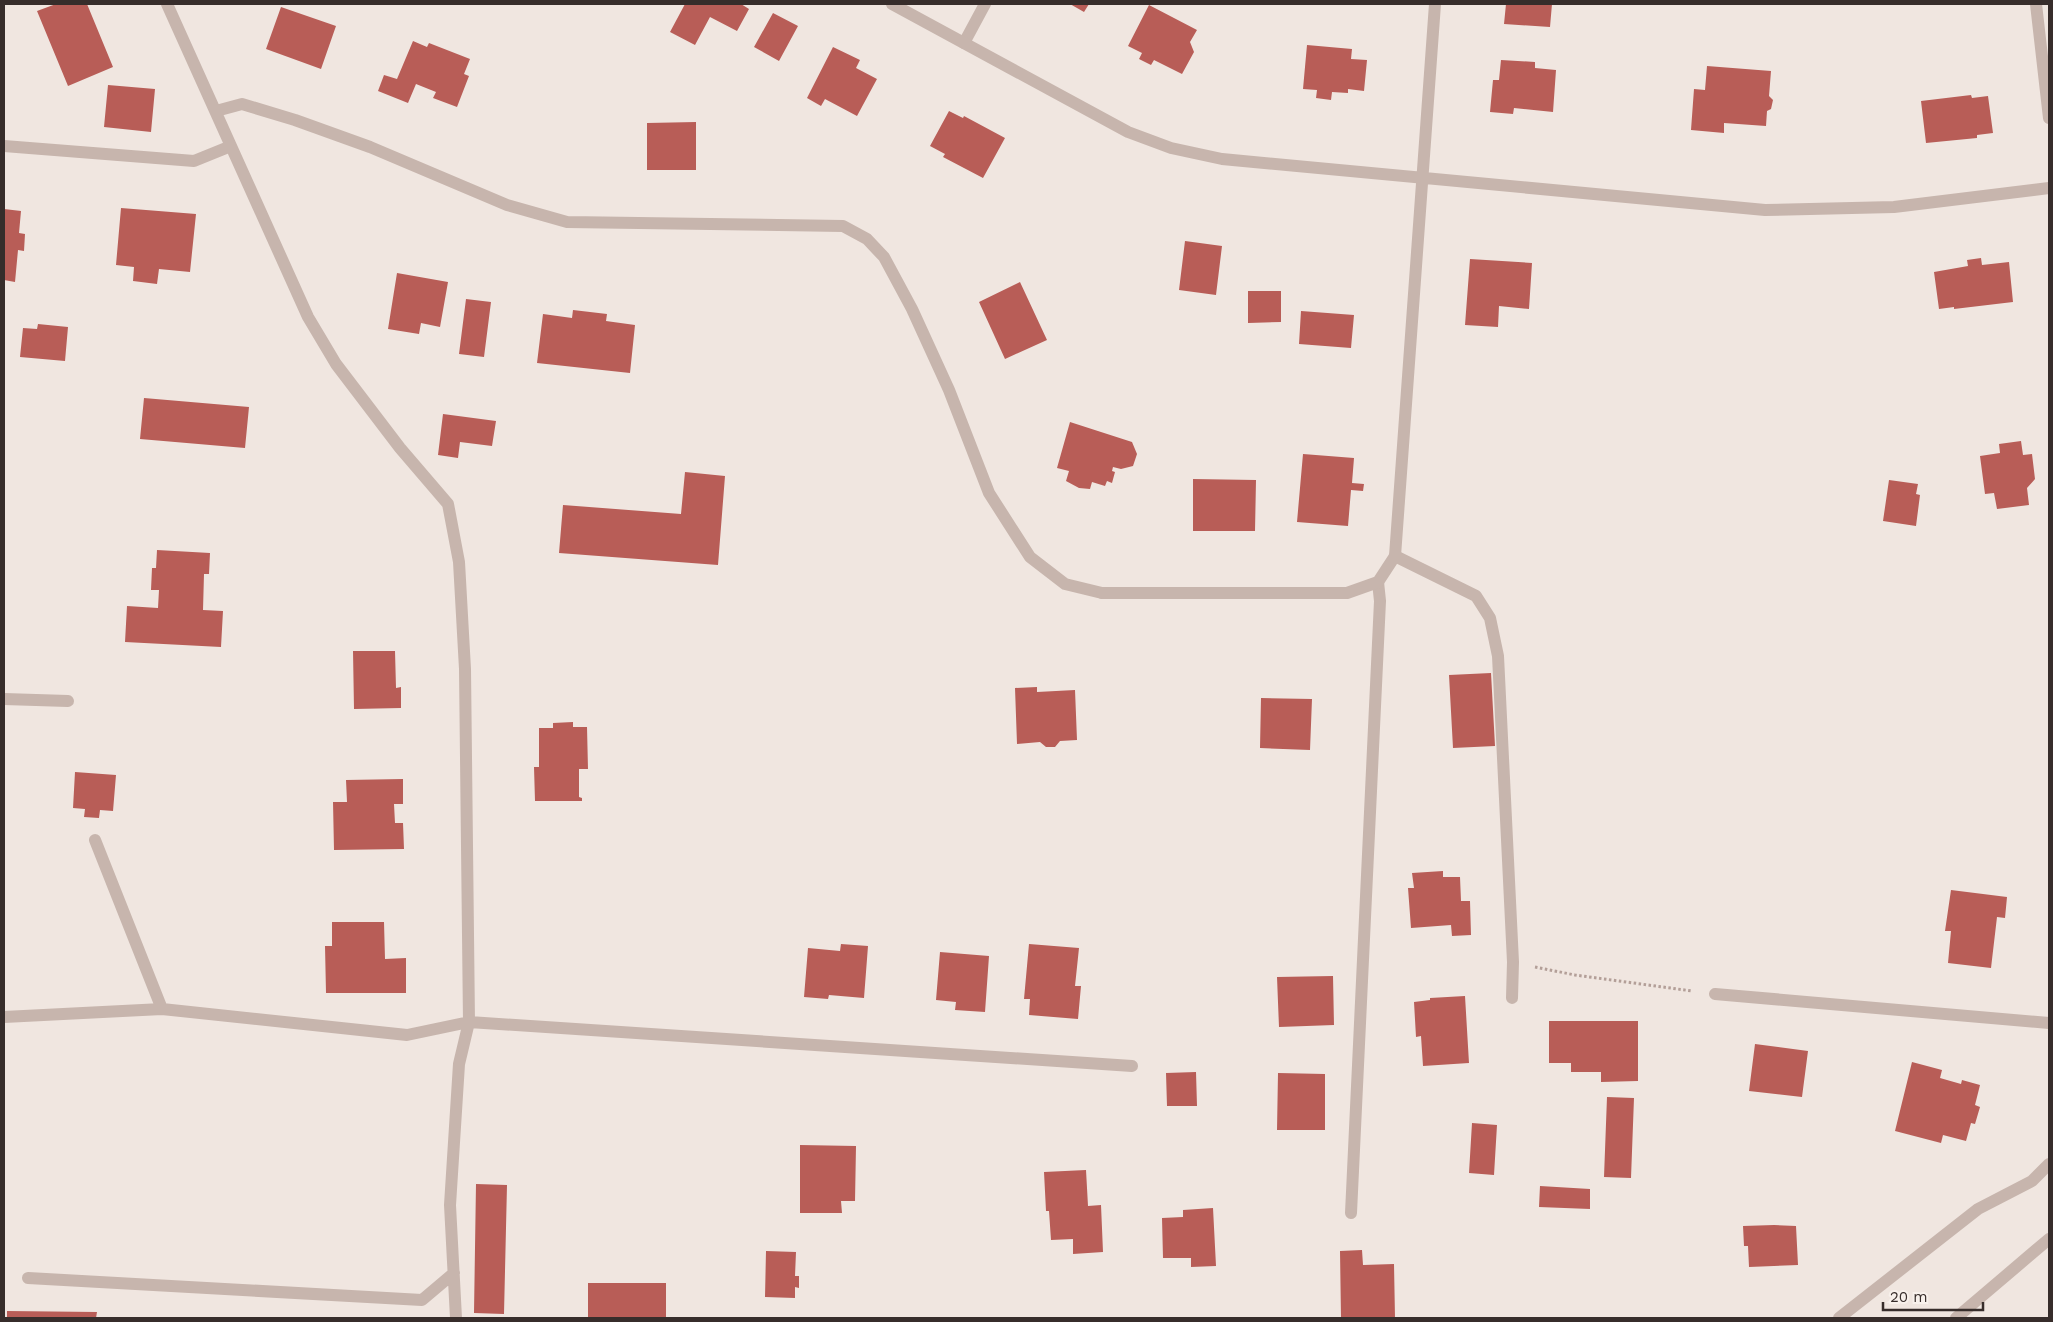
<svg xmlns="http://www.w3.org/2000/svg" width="2053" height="1322" viewBox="0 0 2053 1322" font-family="'Work Sans',sans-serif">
  <rect width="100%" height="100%" fill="#f0e6e0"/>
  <path fill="#b85d57" d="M56 4H87L113 67 68 86 37 11Z
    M685 4H741L749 9 737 31 710 17 695 45 670 32Z
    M1070 4H1089L1084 12Z
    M1506 4H1552L1550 27 1504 24Z
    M1149 5 1197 30 1190 42 1194 52 1182 74 1154 60 1151 65 1139 59 1142 53 1128 46Z
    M281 7 336 26 321 69 266 49Z
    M773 13 798 26 779 61 754 47Z
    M413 41 427 47 429 43 470 59 464 74 469 76 457 107 433 98 436 92 416 84 408 103 378 91 384 75 397 79Z
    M1307 45 1352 49 1351 59 1367 60 1364 91 1348 89V93L1332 92 1331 100 1316 98 1317 90 1303 89Z
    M833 47 860 60 856 68 877 79 857 116 825 99 821 106 807 98Z
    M1501 60 1535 62V68L1556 70 1553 112 1514 108 1513 114 1490 112 1493 80H1499Z
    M1707 66 1771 71 1769 96 1773 100 1771 109 1767 111 1766 126 1724 123V133L1691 130 1694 89 1705 90Z
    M108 85 155 89 151 132 104 127Z
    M1971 95 1972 98 1988 96 1993 133 1977 135V138L1926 143 1921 101Z
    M949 111 963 118 964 116 1005 138 983 178 943 157 945 154 930 146Z
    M696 122V170H647V123Z
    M121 208 196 214 190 272 159 269 157 284 133 281 134 267 116 265Z
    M4 209 21 211 19 233 25 234 24 251 18 250 15 282 4 280Z
    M1185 241 1222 246 1216 295 1179 290Z
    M1981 258 1982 265 2009 262 2013 302 1954 309V307L1939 309 1934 272 1968 266 1967 260Z
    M1470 259 1532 263 1529 309 1499 306 1498 327 1465 325Z
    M397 273 448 282 440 327 421 323 419 334 388 329Z
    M1020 282 1047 340 1005 359 979 302Z
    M1248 291H1281V322L1248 323Z
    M466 299 491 302 484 357 459 354Z
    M573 310 607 314 606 321 635 325 630 373 537 363 543 314 572 318Z
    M1301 311 1354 315 1351 348 1299 344Z
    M38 324 68 327 65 361 20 357 23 328 37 329Z
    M144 398 249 407 245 448 140 439Z
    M443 414 496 421 492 446 460 442 458 458 438 455Z
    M1070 422 1132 442 1137 454 1133 466 1121 469 1113 467 1112 471 1115 472 1112 483 1107 481 1105 486 1092 482 1090 489 1079 488 1066 481 1069 471 1057 468Z
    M2021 441 2023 455 2032 454 2035 479 2027 488 2029 505 1997 509 1994 493 1985 494 1980 456 2000 453 1999 444Z
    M1303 454 1354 458 1352 483 1364 484 1363 491 1351 490 1348 526 1297 522Z
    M685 472 725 476 718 565 559 553 563 505 681 514Z
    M1193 479 1256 480 1255 531H1193Z
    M1889 480 1918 484 1916 494 1920 495 1916 526 1883 521Z
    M157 550 210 553 209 574H204L203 610 223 611 221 647 125 642 127 606 158 608 159 590H151L152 568H156Z
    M353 651H395L396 688 401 687V708L354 709Z
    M1491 673 1495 746 1453 748 1449 675Z
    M1037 687V692L1075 690 1077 740 1060 741 1055 747H1046L1040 742 1017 744 1015 688Z
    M1261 698 1312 699 1310 750 1260 748Z
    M573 722V727H587L588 769H579V797L582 798V801H535L534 767H539V728H553V723Z
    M75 772 116 775 113 811 100 810 99 818 84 817 85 809 73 808Z
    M403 779V804H394L395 823H403L404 849 334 850 333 802H347L346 780Z
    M1443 871V877H1460L1461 901H1470L1471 935 1452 936 1451 925 1411 928 1408 888H1414L1412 873Z
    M1951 890 2007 897 2005 918 1997 917 1991 968 1948 963 1951 931H1945Z
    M332 922H384L385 959 406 958V993H326L325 946H332Z
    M841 944 868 946 864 998 829 995 828 999 804 997 808 948 840 951Z
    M1029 944 1079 948 1075 986H1081L1078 1019 1029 1015 1030 999H1024Z
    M940 952 989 956 985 1012 955 1010 956 1002 936 1000Z
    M1333 976 1334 1025 1279 1027 1277 977Z
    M1465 996 1469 1063 1423 1066 1421 1036 1416 1037 1414 1002 1430 1000V998Z
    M1549 1021H1638V1081L1601 1082V1072H1571V1063H1549Z
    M1755 1044 1808 1051 1802 1097 1749 1091Z
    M1912 1062 1942 1070 1940 1078 1961 1084 1962 1080 1980 1085 1975 1105 1980 1107 1975 1124 1971 1123 1966 1141 1943 1135 1941 1143 1895 1131Z
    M1196 1072 1197 1106H1167L1166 1073Z
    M1278 1073 1325 1074V1130H1277Z
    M1607 1097 1634 1098 1631 1178 1604 1177Z
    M1472 1123 1497 1125 1494 1175 1469 1173Z
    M800 1145 856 1146 855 1201H841L842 1213H800Z
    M1086 1170 1088 1206 1101 1205 1103 1252 1073 1254V1239L1051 1240 1049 1211H1046L1044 1172Z
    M476 1184 507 1185 504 1314 474 1313Z
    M1540 1186 1590 1189V1209L1539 1207Z
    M1213 1208 1216 1266 1191 1267V1258H1163L1162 1218 1183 1217V1210Z
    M1774 1225 1796 1226 1798 1265 1749 1267 1748 1246H1744L1743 1226Z
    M1362 1250 1363 1265 1394 1264 1395 1318H1341L1340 1251Z
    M766 1251 796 1252 795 1276H799V1288L795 1287V1298L765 1297Z
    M588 1283H666V1318H588Z
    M7 1311 97 1312 96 1318H7Z"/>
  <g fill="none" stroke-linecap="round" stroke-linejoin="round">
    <path stroke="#b39f98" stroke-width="3" stroke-dasharray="2.5 2.5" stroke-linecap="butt" d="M1535 967 1575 975 1692 991"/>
    <path stroke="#c7b5ad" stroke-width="12" d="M167 4 308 317 336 364 400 448 448 504 459 562 465 669 469 1022 1132 1066
      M964 43 985 4
      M216 111 242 104 295 120 370 147 507 205 567 222 843 226 867 239 884 257 912 309 949 390 989 493 1030 557 1065 584 1102 593
      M4 146 194 161 231 146
      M1395 556 1476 596 1490 618 1498 656 1513 962 1512 998
      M4 699 68 701
      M95 840 162 1009
      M1715 994 2049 1023
      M4 1017 162 1009 407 1035 469 1022 459 1064 450 1205 456 1318
      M1351 1213 1380 601 1378 582
      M28 1278 422 1300 454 1273
      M1839 1318 1978 1209 2032 1181 2049 1164
      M1956 1318 2049 1239"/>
    <path stroke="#c7b5ad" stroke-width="12" d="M892 4 1128 132 1171 148 1222 159 1765 210 1894 207 2049 188
      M2036 4 2049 118
      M1102 593H1347L1378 582 1395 556 1435 4"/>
  </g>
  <rect width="2053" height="1322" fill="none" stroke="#372d2b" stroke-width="10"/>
  <path d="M1883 1302v8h100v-8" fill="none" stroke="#372d2b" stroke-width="2.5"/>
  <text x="1890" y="1302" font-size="15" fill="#372d2b" stroke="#f8f1ec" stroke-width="4" paint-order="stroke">20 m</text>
</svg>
